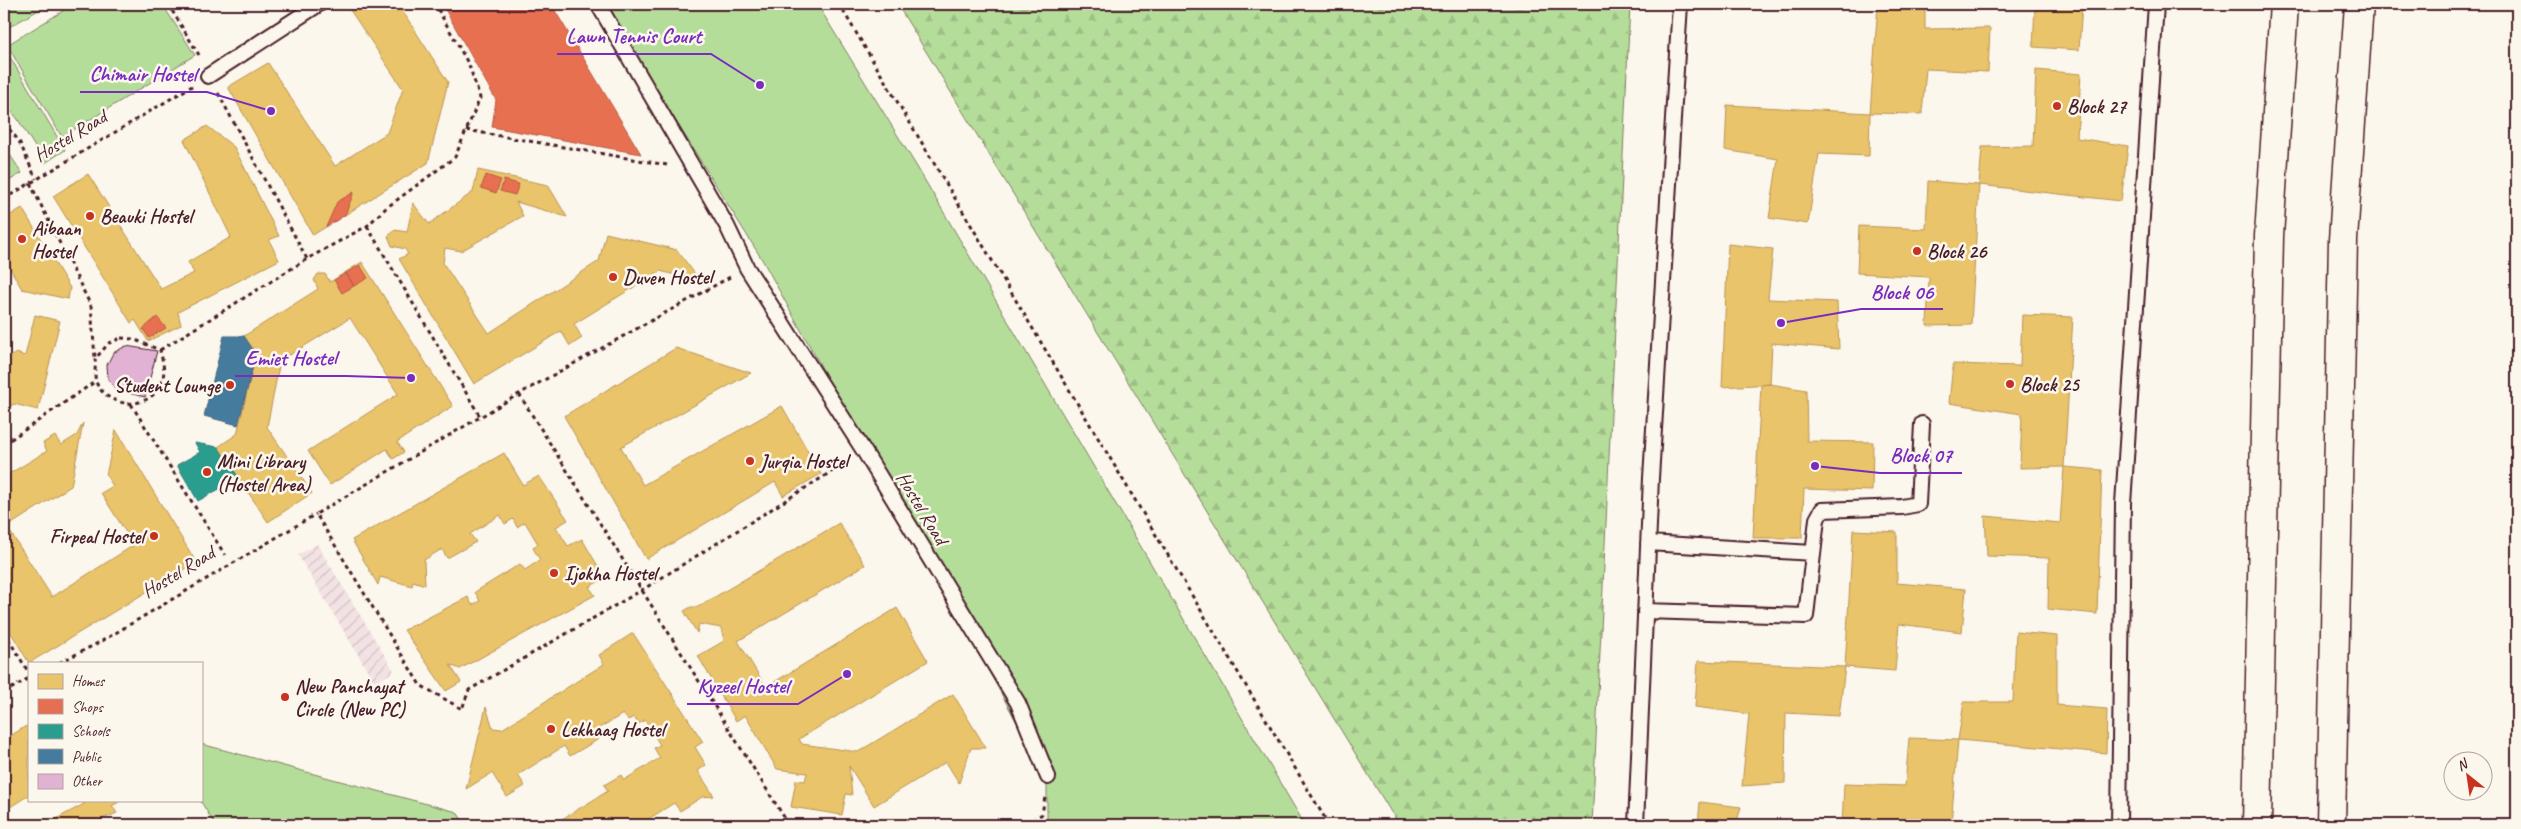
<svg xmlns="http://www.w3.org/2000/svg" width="2521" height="829" viewBox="0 0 2521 829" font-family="Caveat,sans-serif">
  <defs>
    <pattern id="industrial-furrows" width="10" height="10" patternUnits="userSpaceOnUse" patternTransform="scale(1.25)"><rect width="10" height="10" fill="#f3e2e4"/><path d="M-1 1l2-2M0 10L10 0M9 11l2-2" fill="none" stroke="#d2c1c4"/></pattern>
    <pattern id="forest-firs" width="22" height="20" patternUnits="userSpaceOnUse" patternTransform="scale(1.25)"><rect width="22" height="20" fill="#b5dd9a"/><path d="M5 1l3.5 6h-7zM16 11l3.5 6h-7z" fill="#9dbd85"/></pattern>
  </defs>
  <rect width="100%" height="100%" fill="#fbf7ec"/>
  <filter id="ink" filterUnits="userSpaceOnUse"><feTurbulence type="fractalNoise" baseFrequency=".02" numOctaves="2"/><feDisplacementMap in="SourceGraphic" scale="10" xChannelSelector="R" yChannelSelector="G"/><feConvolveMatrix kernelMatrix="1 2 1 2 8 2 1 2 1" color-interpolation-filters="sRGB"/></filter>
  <g filter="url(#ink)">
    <path fill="url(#industrial-furrows)" d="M317 544 394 671 375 683 298 555Z"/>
    <path fill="#b5dd9a" stroke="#807e62" d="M4 4H49L4 30Z
      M59 4H162L195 55 62 137 7 45 63 11Z
      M603 4H817L917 167 1305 825H1047V777L763 261Z
      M4 47 65 150 45 163 17 118 4 103Z
      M4 146 22 173 4 184Z
      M201 744 457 812 465 825H215L200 800Z"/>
    <path fill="url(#forest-firs)" stroke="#807e62" d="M897 4H1630L1592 825H1399Z"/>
    <path fill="#e9c46a" stroke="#b99257" d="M361 4H398L448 82 428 163 313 235 228 87 268 63 335 166 387 133 403 89 350 10Z
      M1878 4H1925V29L1990 28 1988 72 1926 69 1922 114 1870 113Z
      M2035 4H2082L2079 50 2033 47Z
      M2036 70 2081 74 2077 138 2128 146 2121 201 1979 185 1982 147 2033 146Z
      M1727 105 1870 113 1869 156 1819 154 1808 224 1769 218 1778 159 1725 150Z
      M207 126 234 147 279 236 269 240 279 260 178 312 181 325 148 341 135 320 131 323 53 196 88 174 161 289 194 273 188 262 231 237 184 140Z
      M478 170 548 185 567 217 516 202 523 216 461 251 445 248 443 263 489 333 599 261 606 233 677 250 701 282 660 271 574 324 582 338 570 346 561 331 474 384 399 259 408 254 405 249 392 246 388 236 395 230 407 232 413 203 429 224 473 192Z
      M1928 181 1979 185 1971 325 1927 326 1929 277 1857 273 1859 226 1926 229Z
      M22 208 70 288 68 299 22 289 4 258V219Z
      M1728 244 1773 249 1768 299 1837 302 1839 349 1772 343 1770 384 1722 387Z
      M362 262 453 406 397 442 404 452 393 459 387 449 330 485 308 451 398 394 350 318 280 361 267 427 312 493 268 522 218 447 237 434 256 354 244 336 318 289 314 280 318 274H325L330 282Z
      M35 315 60 321 38 410 14 404 4 410V360L16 353 25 356Z
      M2022 315 2073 317 2064 467 2020 468 2022 414 1949 403 1953 364 2020 366Z
      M676 348 751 373 621 447 643 485 782 406 821 474 783 496 775 482 646 559 564 416Z
      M1770 384 1806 390 1807 441 1873 442 1872 491 1804 489 1802 538H1753L1761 385Z
      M83 423 71 486 7 527 52 597 134 545 101 493 113 486 106 475 116 430 196 562 29 663 4 621V477L47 451 43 443 55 436 61 445 77 435Z
      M504 453 523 485 539 476 568 520 556 527 568 546 582 539 605 578 589 587 595 595 460 669 450 665 461 682 446 691 404 630 468 597 472 605 480 601 475 592 520 564 525 570 540 560 533 548 538 544 525 522 517 527 513 519 505 524 500 515 470 534 476 542 447 558 442 549 424 560 425 585 413 581 412 586 380 577 378 585 352 540Z
      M2064 467 2102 470 2097 614 2048 609 2049 558 1987 556 1985 516 2060 523Z
      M839 523 865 565 738 641 766 687 897 608 928 661 799 739 802 744 858 752 953 694 986 748H971L959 783 946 762 874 806 849 766 852 795 846 794 842 815 791 807 796 780 805 781 807 773 777 769 745 715 736 721 698 656 724 641 721 628 699 624 697 633 684 611 691 607H698Z
      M1853 530 1897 532V583L1966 589 1962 632 1899 624 1895 671 1845 667Z
      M2016 632 2057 636V705L2107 709 2106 753 1958 740 1964 702H2013Z
      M633 633 703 742 695 747 706 765 698 771 714 796 702 797 680 811 674 803 647 820 650 825H552L608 791 604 785 621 775 624 780 660 758 654 748 660 745 645 720 638 724 634 717 628 720 623 714 594 731 599 739 570 756 564 746 518 775 525 786 507 797 492 773 466 789 486 707 493 728 502 729 604 664 599 655Z
      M1698 661 1845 667 1839 716 1786 713 1785 783 1742 786 1749 714 1695 707Z
      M26 726 29 730V795L4 811V740Z
      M1909 738 1958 740 1951 825H1842L1844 784 1905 786Z
      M82 800H122L112 806 117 813 100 820 103 825H45L84 804Z
      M1700 802 1741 807 1736 825H1698Z"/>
    <path fill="#e76f51" stroke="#b85746" d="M442 4H551L641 154 492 127 496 100Z
      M486 175 501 180 496 193 481 188Z
      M504 180 519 184 515 195 500 191Z
      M354 192 345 215 326 227 337 202Z
      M360 265 368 278 354 286 346 273Z
      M346 273 354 286 342 293 334 280Z
      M157 317 166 328 149 338 143 329Z"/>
    <path fill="#2a9d8f" stroke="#347771" d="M195 443 218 447 239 478 198 501 177 465 200 452Z"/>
    <path fill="#457b9d" stroke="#465f7b" d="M224 336H244L256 354 238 425 204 416Z"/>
    <path fill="#e1b2d3" stroke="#4a1f2b" d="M126 346 157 351 145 397 116 390 108 379 107 365 113 353Z"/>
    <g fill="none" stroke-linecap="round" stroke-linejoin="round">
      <g stroke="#4a1f2b" stroke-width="18">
        <path id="service" d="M598 4 727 226 747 268 864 451 1018 703 1048 777
          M208 76 319 4
          M1648 543 1813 553
          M1645 611 1806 616 1817 519 1822 510 1902 507 1918 504 1922 424
          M1636 825 1651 478 1680 4
          M2119 825 2123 504 2156 4"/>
      </g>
      <g stroke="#4a1f2b" stroke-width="31">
        <path id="tertiary" d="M2257 825 2269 236 2284 4
          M2331 825 2343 240 2359 4"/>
      </g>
      <path stroke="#4a1f2b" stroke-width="3" stroke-dasharray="4 4" stroke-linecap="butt" d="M168 4 199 55
        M839 4 1329 825
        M218 93 307 259
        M4 123 19 141 36 179
        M466 130 667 165
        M30 183 91 306 95 358
        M4 199 192 86
        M367 226 481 418
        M730 277 519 394 316 514 420 685 462 709 469 690 642 590 847 462
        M121 338 133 339 160 350C162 359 166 371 162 381 152 411 108 410 96 382 94 376 96 365 95 359L109 343Z
        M160 350 307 259 367 226 386 208 455 157 480 98 469 65 435 4
        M519 394 789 825
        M131 404 225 555
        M4 444 96 381
        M4 632 29 673
        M59 663 102 641 316 514
        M4 693 29 678
        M1026 825 1042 814 1045 797"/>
      <use href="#service" stroke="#fbf7ec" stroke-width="14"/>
      <use href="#tertiary" stroke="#fbf7ec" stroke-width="28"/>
    </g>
  </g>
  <g fill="#c8321e" stroke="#fbf7ec" stroke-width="2">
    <circle cx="2057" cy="106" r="5"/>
    <circle cx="90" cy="216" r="5"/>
    <circle cx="22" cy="239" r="5"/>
    <circle cx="1917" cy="251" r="5"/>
    <circle cx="613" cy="277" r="5"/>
    <circle cx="2010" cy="384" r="5"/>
    <circle cx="230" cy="385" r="5"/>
    <circle cx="750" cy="461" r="5"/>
    <circle cx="207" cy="472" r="5"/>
    <circle cx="154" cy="536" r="5"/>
    <circle cx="554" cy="573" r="5"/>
    <circle cx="285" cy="697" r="5"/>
    <circle cx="551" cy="729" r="5"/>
  </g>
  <g text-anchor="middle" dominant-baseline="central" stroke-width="5" stroke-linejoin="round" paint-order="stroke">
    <g font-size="20" font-weight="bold" fill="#4a1f2b" stroke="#fbf7ec" text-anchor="start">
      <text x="2067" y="106">Block 27</text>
      <text x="100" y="216">Beauki Hostel</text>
      <text x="32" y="228">Aibaan<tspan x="32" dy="23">Hostel</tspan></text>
      <text x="1927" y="251">Block 26</text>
      <text x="623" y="277">Duven Hostel</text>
      <text x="2020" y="384">Block 25</text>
      <text x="220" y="385" text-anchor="end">Student Lounge</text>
      <text x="217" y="461">Mini Library<tspan x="217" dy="23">(Hostel Area)</tspan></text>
      <text x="760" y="461">Jurqia Hostel</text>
      <text x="144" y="536" text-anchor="end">Firpeal Hostel</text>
      <text x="564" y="573">Ijokha Hostel</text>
      <text x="295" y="686">New Panchayat<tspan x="295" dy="23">Circle (New PC)</tspan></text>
      <text x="561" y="729">Lekhaag Hostel</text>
    </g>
    <g font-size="20" fill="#4a1f2b" stroke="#fbf7ec">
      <text transform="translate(70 136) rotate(-31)">Hostel Road</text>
      <text transform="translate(922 508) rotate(59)">Hostel Road</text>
      <text transform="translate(178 572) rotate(-31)">Hostel Road</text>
    </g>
  </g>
  <path fill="none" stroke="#7b2cbf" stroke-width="2" d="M760 85L711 54H557M271 111L207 92H80M1781 323L1861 309H1943M411 378L346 376H235M1815 466L1880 473H1962M847 674L798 704H687"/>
  <g fill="#7b2cbf" stroke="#fbf7ec" stroke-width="2">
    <circle cx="760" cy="85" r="5"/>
    <circle cx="271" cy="111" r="5"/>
    <circle cx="1781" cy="323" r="5"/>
    <circle cx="411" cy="378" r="5"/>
    <circle cx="1815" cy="466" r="5"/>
    <circle cx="847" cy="674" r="5"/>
  </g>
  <g font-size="21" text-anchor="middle" font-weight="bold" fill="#7b2cbf" stroke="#fbf7ec" stroke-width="5" stroke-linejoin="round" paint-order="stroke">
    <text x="634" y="43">Lawn Tennis Court</text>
    <text x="143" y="81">Chimair Hostel</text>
    <text x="1902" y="299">Block 06</text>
    <text x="291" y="365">Emiet Hostel</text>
    <text x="1921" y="462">Block 07</text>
    <text x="743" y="693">Kyzeel Hostel</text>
  </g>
  <rect width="2521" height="829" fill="none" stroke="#fbf7ec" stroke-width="20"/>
  <rect x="10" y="10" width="2501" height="809" fill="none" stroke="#4a1f2b" stroke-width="2" filter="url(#ink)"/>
  <rect x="28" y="662" width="175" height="140" fill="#fbf7ec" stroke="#b4a19f"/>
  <rect x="38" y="674" width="25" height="15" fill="#e9c46a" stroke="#b4a19f"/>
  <text x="72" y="686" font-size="15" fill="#4a1f2b">Homes</text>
  <rect x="38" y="699" width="25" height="15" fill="#e76f51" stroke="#b4a19f"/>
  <text x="72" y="712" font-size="15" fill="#4a1f2b">Shops</text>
  <rect x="38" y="724" width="25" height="15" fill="#2a9d8f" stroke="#b4a19f"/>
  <text x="72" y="736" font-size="15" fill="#4a1f2b">Schools</text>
  <rect x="38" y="749" width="25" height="15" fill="#457b9d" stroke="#b4a19f"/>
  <text x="72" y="762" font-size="15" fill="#4a1f2b">Public</text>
  <rect x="38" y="774" width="25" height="15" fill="#e1b2d3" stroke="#b4a19f"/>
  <text x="72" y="786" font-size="15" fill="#4a1f2b">Other</text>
  <g transform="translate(2468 776) rotate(330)"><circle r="24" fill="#fbf7ec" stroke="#b4a19f"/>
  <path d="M0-4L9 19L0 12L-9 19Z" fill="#c8321e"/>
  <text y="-8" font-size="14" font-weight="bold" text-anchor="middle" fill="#4a1f2b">N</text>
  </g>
</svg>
